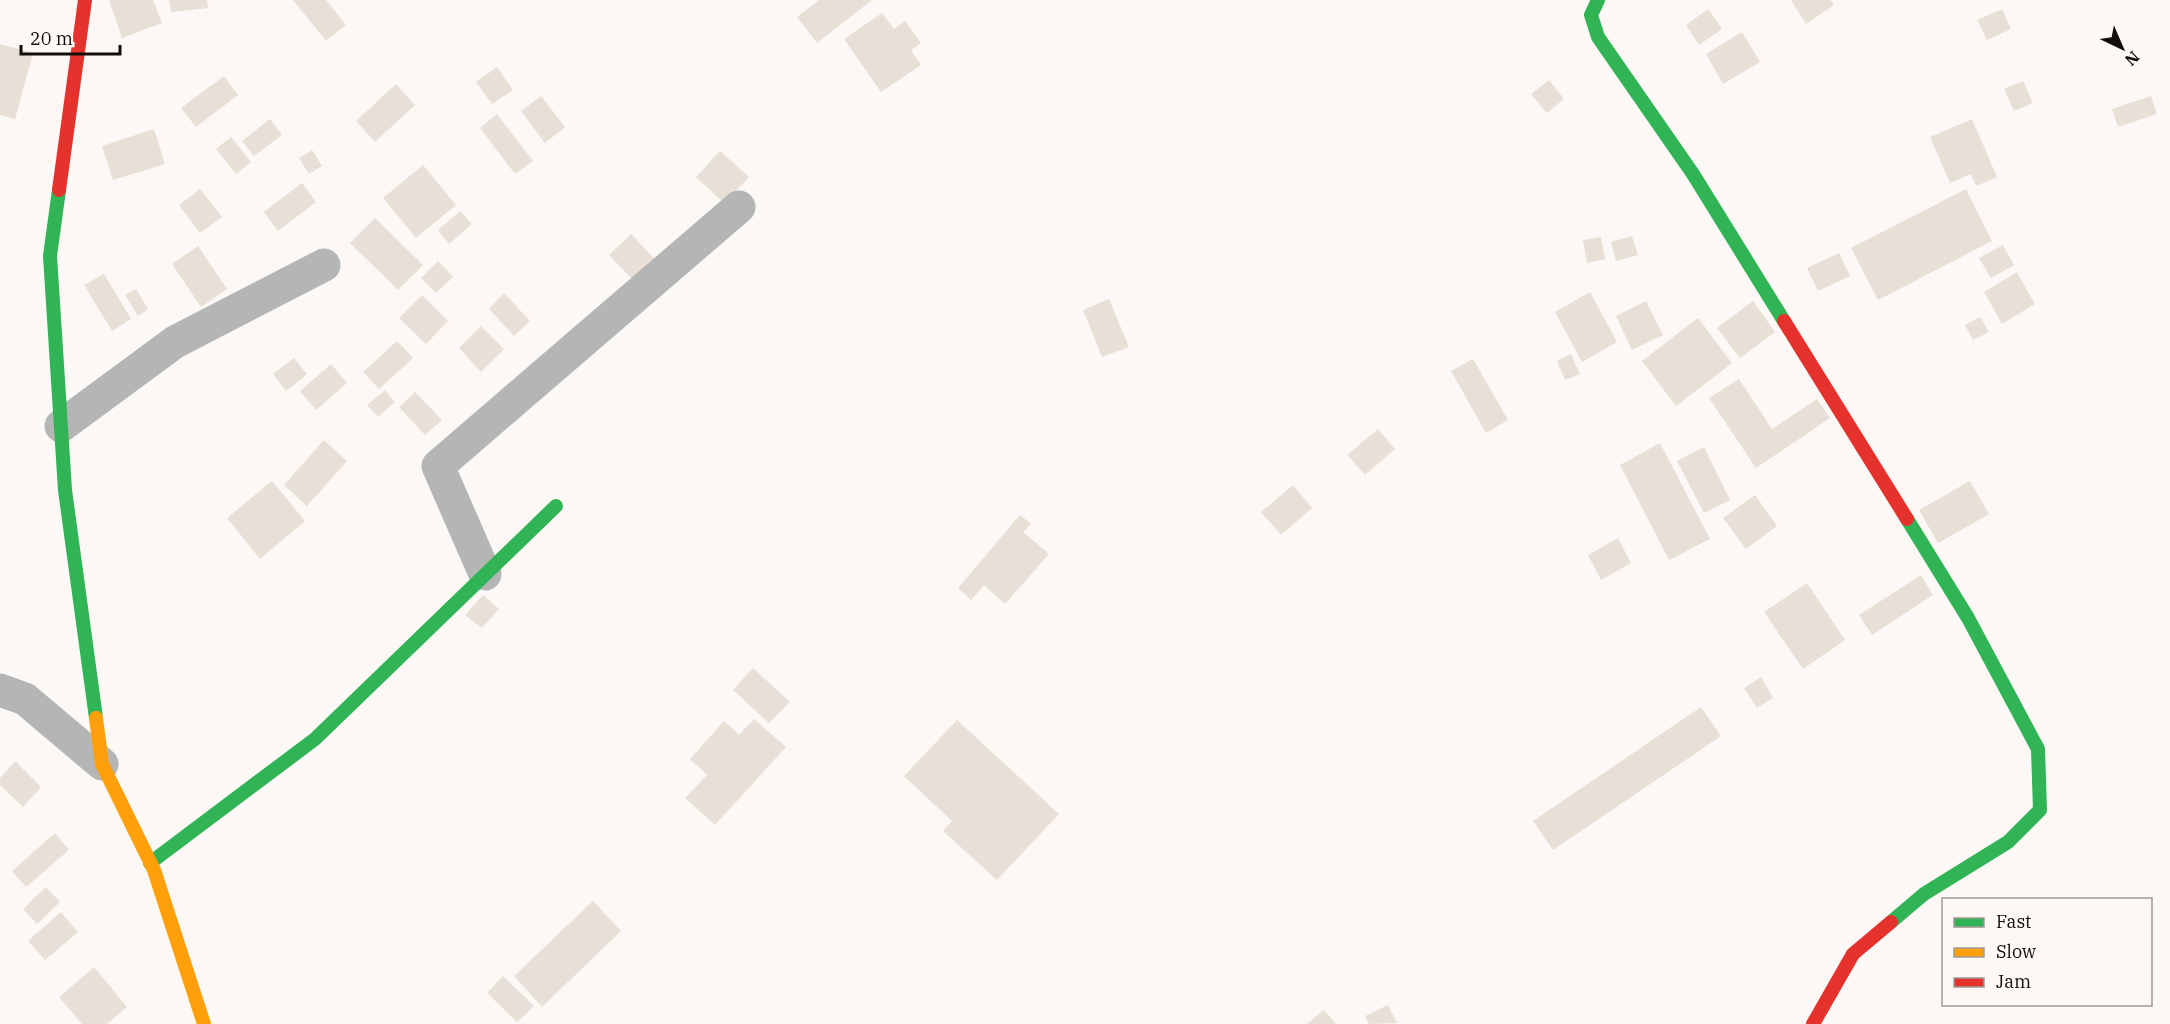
<svg xmlns="http://www.w3.org/2000/svg" width="2170" height="1024" viewBox="0 0 2170 1024" font-family="'IBM Plex Serif',serif">
  <rect width="100%" height="100%" fill="#fbf8f5"/>
  <path fill="#e8dfd6" d="M109 0H153L162 23 122 38Z
    M169 0H207L208 8 171 12Z
    M293 0H326L346 25 326 41Z
    M819 0H872L817 43 797 17Z
    M1791 0H1831L1834 5 1806 24Z
    M1708 9 1722 29 1699 45 1686 25Z
    M2002 9 2011 29 1987 40 1977 20Z
    M882 13 894 29 905 21 921 43 911 50 921 65 881 92 844 39Z
    M1742 32 1760 62 1723 84 1706 54Z
    M0 44 33 53 15 119 0 115Z
    M497 67 513 90 492 104 476 82Z
    M224 76 238 95 196 127 181 108Z
    M1549 80 1564 99 1547 113 1531 94Z
    M2023 81 2033 103 2014 111 2004 89Z
    M396 84 415 105 375 142 356 121Z
    M541 96 565 127 545 143 521 111Z
    M2151 96 2157 114 2118 127 2112 109Z
    M497 114 533 161 515 174 480 128Z
    M270 119 282 135 254 156 242 141Z
    M1972 119 1997 177 1976 186 1971 174 1950 183 1930 137Z
    M154 129 165 164 113 180 102 146Z
    M231 137 251 162 236 174 216 149Z
    M312 150 322 166 309 174 299 158Z
    M720 151 749 177 724 203 696 177Z
    M423 165 456 205 416 238 383 198Z
    M302 183 316 202 278 231 264 212Z
    M200 189 222 217 200 233 179 205Z
    M1966 189 1992 241 1878 300 1851 248Z
    M460 211 472 224 449 244 438 230Z
    M375 218 423 265 398 290 350 243Z
    M631 234 655 259 633 280 609 255Z
    M1632 236 1638 255 1616 261 1611 242Z
    M1601 237 1605 259 1587 263 1583 240Z
    M2003 245 2014 265 1991 278 1979 258Z
    M198 246 227 289 201 307 172 264Z
    M1839 253 1850 276 1818 291 1807 268Z
    M438 261 453 277 436 293 421 278Z
    M2017 272 2035 304 2002 324 1984 292Z
    M104 274 131 319 112 331 84 285Z
    M136 289 148 309 138 316 125 295Z
    M1590 292 1617 342 1582 362 1555 312Z
    M504 293 530 321 514 336 489 309Z
    M422 295 448 321 426 344 399 318Z
    M1109 299 1129 347 1102 357 1083 310Z
    M1646 301 1663 335 1632 350 1616 316Z
    M1753 301 1775 332 1740 358 1717 328Z
    M1980 317 1989 332 1973 340 1965 325Z
    M1698 318 1732 363 1676 406 1642 361Z
    M481 326 504 349 481 372 459 348Z
    M397 341 413 358 379 389 363 372Z
    M1571 354 1580 374 1565 380 1557 361Z
    M294 358 307 374 286 391 273 374Z
    M1473 359 1508 420 1486 433 1451 371Z
    M331 364 347 383 316 410 300 391Z
    M1739 379 1772 429 1817 399 1830 418 1756 468 1709 398Z
    M385 390 395 402 378 417 367 405Z
    M415 392 442 420 425 435 399 407Z
    M1378 429 1395 449 1365 475 1347 455Z
    M324 440 347 461 307 506 284 485Z
    M1660 443 1710 539 1669 560 1620 465Z
    M1704 447 1730 500 1704 513 1677 461Z
    M272 481 305 521 260 559 227 518Z
    M1970 481 1989 514 1938 543 1919 510Z
    M1293 485 1312 508 1281 535 1261 512Z
    M1755 495 1777 526 1746 549 1723 518Z
    M1020 515 1031 524 1023 532 1049 554 1005 604 984 585 971 600 958 588Z
    M1618 538 1631 563 1601 580 1588 555Z
    M1921 575 1933 595 1872 635 1859 615Z
    M1807 583 1845 640 1803 669 1764 612Z
    M483 595 499 609 482 628 465 615Z
    M753 668 790 702 769 723 733 690Z
    M1761 677 1773 698 1757 708 1744 688Z
    M1701 707 1721 736 1553 850 1533 821Z
    M754 719 786 747 715 825 685 798 707 775 690 759 724 721 739 735Z
    M957 720 1059 814 997 880 943 831 952 821 904 776Z
    M15 761 41 787 23 807 0 785V778Z
    M55 833 69 850 26 887 12 871Z
    M46 887 60 902 37 924 23 909Z
    M593 901 621 931 542 1007 514 976Z
    M61 912 78 932 45 960 28 941Z
    M94 967 127 1007 107 1024H82L59 997Z
    M503 976 534 1006 517 1022 487 993Z
    M1388 1005 1397 1023 1369 1024 1365 1016Z
    M1324 1010 1336 1024H1307Z"/>
  <g fill="none" stroke-linecap="round" stroke-linejoin="round">
    <path stroke="#b4b6b6" stroke-width="33" d="M61 426 175 342 324 265
      M485 574 438 466 739 207
      M0 690 25 699 102 764"/>
    <path stroke="#30b455" stroke-width="14" d="M1598 0 1591 15 1598 37 1693 174 1784 321
      M59 190 50 256 65 490 96 718
      M150 863 315 739 556 506
      M1891 922 1924 894 2008 842 2040 810 2038 749 1968 618 1907 519"/>
    <path stroke="#ff9f0a" stroke-width="14" d="M96 718 102 764 154 870 204 1024"/>
    <path stroke="#e5322d" stroke-width="14" d="M59 190 85 0
      M1784 321 1907 519
      M1813 1024 1853 954 1891 922"/>
  </g>
  <rect x="1942" y="898" width="210" height="108" fill="#fdf8f3" stroke="#9f9a96" stroke-width="1.5"/>
  <rect x="1954" y="918" width="30" height="9" fill="#30b455" stroke="#9f9a96" stroke-width="1.5"/>
  <text x="1996" y="928" font-size="18" fill="#120e0a">Fast</text>
  <rect x="1954" y="948" width="30" height="9" fill="#ff9f0a" stroke="#9f9a96" stroke-width="1.5"/>
  <text x="1996" y="958" font-size="18" fill="#120e0a">Slow</text>
  <rect x="1954" y="978" width="30" height="9" fill="#e5322d" stroke="#9f9a96" stroke-width="1.5"/>
  <text x="1996" y="988" font-size="18" fill="#120e0a">Jam</text>
  <g transform="translate(2122 48) rotate(136)" stroke="#fdf8f3" stroke-width="4.5" paint-order="stroke">
  <path d="M0-4.5L10 22L0 15L-10 22Z" fill="#120e0a"/>
  <text y="-9" font-size="16" font-weight="bold" text-anchor="middle" fill="#120e0a">N</text>
  </g>
  <path d="M21 45v9h99v-9" fill="none" stroke="#120e0a" stroke-width="3"/>
  <text x="30" y="45" font-size="18" fill="#120e0a" stroke="#fdf8f3" stroke-width="4.5" paint-order="stroke">20 m</text>
</svg>
